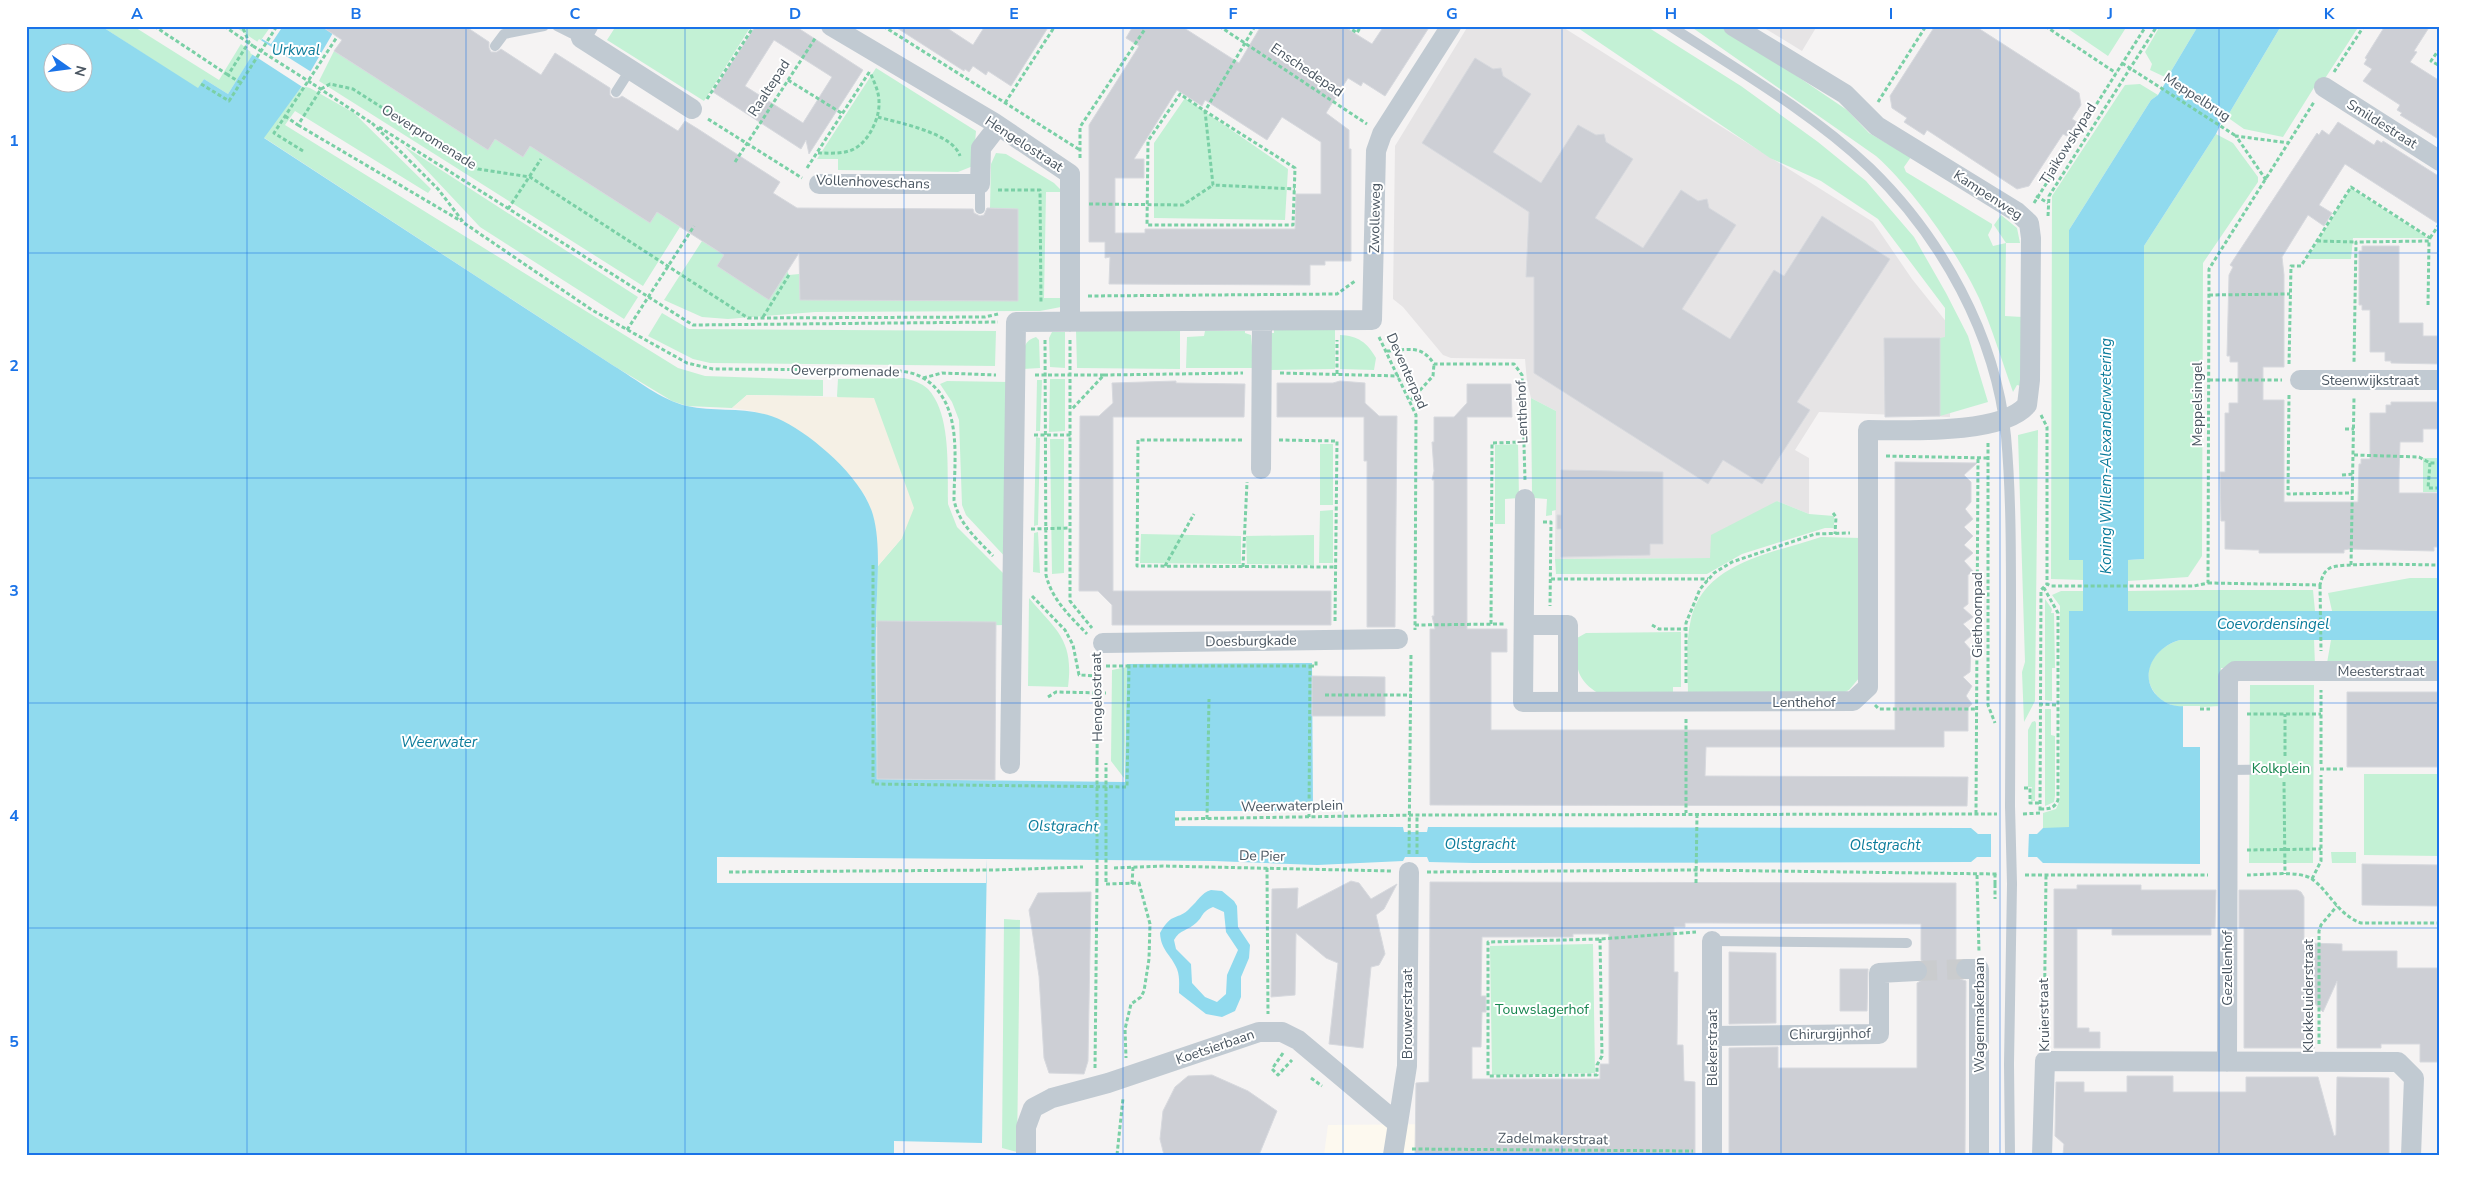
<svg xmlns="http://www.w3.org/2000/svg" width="2466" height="1181" viewBox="0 0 2466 1181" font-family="'Nunito Sans',sans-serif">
  <rect width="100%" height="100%" fill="#f5f3f3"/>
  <path fill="#fdf9ef" d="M1441 1124 1442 1155H1324L1328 1125Z"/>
  <path fill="#e6e4e5" d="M1468 26H1561L1873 222 1912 279 1952 329 1950 417 1819 412 1795 450 1809 458V514L1777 501 1710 558 1555 559 1556 411 1531 398 1527 382 1525 359 1451 358 1443 355 1403 307 1393 299 1395 146Z
    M1761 26H1817L1802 51Z"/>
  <path fill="#c3f1d5" d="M101 26H133L219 80 241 44 253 54 228 94 204 79 198 89Z
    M234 26H271L259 43Z
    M616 26H751L704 101 607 40Z
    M1575 26H1646L1741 86 1818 142 1866 181 1914 237 1946 293 1968 336 1988 402 1940 416V338L1945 337V308L1878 219 1821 181 1770 158Z
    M1690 26H1723L1847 110 1869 133 1911 157 1904 167 1906 172 1992 224V227L1988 235 1993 246 2006 243 1994 225 2001 215 2017 228 2020 243H2006L2005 316 2022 317 2021 386 2017 385 2013 392C2002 361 1992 328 1979 298 1958 253 1913 189 1876 156Z
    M2064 26H2127L2108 56Z
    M2160 26H2198L2167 78 2150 70 2152 64 2145 52Z
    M2281 26H2359L2324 80 2320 78 2283 137 2244 129 2227 117Z
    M334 51 488 150 495 139 523 157 530 146 650 223 657 212 680 227 643 286 319 81Z
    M876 68 976 131 973 166 958 172 838 170V159H817Z
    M2140 84 2158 95 2151 100 2069 230V559L2083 560V580L2051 579 2052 196 2125 85Z
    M302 86 310 88 354 113 431 189 428 193 295 111 285 125 678 368 705 376 823 380V396L747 395 732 408 687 406 672 401 614 366 263 137Z
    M1185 98 1288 169 1285 220 1154 218V143Z
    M2216 134 2233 143 2258 177V182L2203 263 2202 556 2188 577 2128 581V560L2144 559V246Z
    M404 146 638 297 624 319 480 227Z
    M996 153 1006 154 1054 183 1063 192H1046L1044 298H1062L1061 307 1040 311 815 312 728 319 702 317 664 300 702 241 724 255 717 266 769 299 787 271 789 275 799 274 800 300 1018 301V209L990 208 991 164Z
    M2351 188 2428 238H2353L2351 259H2307Z
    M662 313 689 329 996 331 995 366 710 363 693 359 648 336Z
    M1076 330 1180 331V369L1077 368Z
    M1274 330H1335V369L1266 370 1271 333H1274Z
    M1205 331H1245V333L1251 335 1254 368H1186L1187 337 1204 336Z
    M1052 332H1065V368L1050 367 1049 338Z
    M1340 335C1358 336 1367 342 1376 358L1374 370 1340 369Z
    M1036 337 1039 340 1040 368 1023 369C1022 356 1021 341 1036 337Z
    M904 378C912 380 922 383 928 389 952 415 947 471 948 504L957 527 1008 578V625L876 627 878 566 902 538 837 396 838 379Z
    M1050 379H1065V431L1049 432Z
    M1037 380H1042L1040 431H1036Z
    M947 381 1010 382 1009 561 966 515 962 505 959 420 952 402 940 384Z
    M1531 398 1556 411V510L1552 511V515L1546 516 1547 499 1534 498 1532 493Z
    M2038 430 2035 701 2024 722 2022 672 2025 662 2018 435Z
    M1036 437 1040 438 1038 525 1034 526Z
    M1050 439H1064V573L1052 574Z
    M1320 444H1333V505H1320Z
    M1518 444 1519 498 1505 499V524H1495V445Z
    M2423 458H2440V492H2423Z
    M1777 501 1809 514 1834 516V528H1825L1742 554 1707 574H1556L1555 559 1710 558 1711 535Z
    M1333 510V563H1319L1320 511Z
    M1038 532 1040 573 1033 572 1034 533Z
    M1141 534 1241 536V564L1140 563Z
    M1314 535V565L1247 564 1246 536Z
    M1821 537 1861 538 1860 677 1849 690 1841 694 1688 696C1688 671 1685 643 1691 619 1704 562 1774 553 1821 537Z
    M2410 578H2440V611H2332L2328 593Z
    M2196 590H2313L2315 611H2128V591Z
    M2061 591H2084L2083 611H2069V828H2043V813L2056 809 2060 800V606L2052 595Z
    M1029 598C1057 631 1074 640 1068 687L1028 686Z
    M2045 599 2052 609 2051 613H2054L2055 668H2052V701L2045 700Z
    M1681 632V687H1673V695L1598 693C1574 678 1576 664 1577 638L1586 633Z
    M2314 639 2315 666 2221 668V706C2204 706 2178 711 2163 701 2135 680 2151 648 2180 640Z
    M2331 640H2440V663H2327Z
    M1127 667 1124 778 1111 761 1112 670Z
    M2250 685H2314L2313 863H2249Z
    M2045 709H2051V735L2055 736V796L2054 802 2045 806Z
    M2035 721 2036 723 2035 801H2031L2032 787H2028V730L2032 722Z
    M2364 774H2440V856L2364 855Z
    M2331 852H2356V863H2332Z
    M1004 919 1020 920 1017 1152 1002 1148Z
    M1593 944 1595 1073 1492 1075 1490 946Z"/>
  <path fill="#f5f0e5" d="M747 395 874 398 914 508 902 538 878 566 873 515 865 495 754 411 732 408Z"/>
  <path fill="#90daee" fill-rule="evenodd" d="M26 26H101L198 88 204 79 228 94 262 39 271 44 283 26H337L302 86 264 138 614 366C636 379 661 400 687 406 719 413 752 405 783 421 816 438 863 479 873 515 882 547 876 594 876 628 875 678 877 729 877 779L1125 782 1127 664 1312 663 1313 811H1175V826L1403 827 1404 832H1427L1428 827 1971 828 1978 834H2037L2043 828 2069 827V611H2083V560H2069V230L2151 100 2158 95 2167 80V78L2198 26H2281L2227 117H2224L2216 134 2144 246V559L2128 560V611H2440V640H2180C2150 648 2135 684 2165 702 2175 708 2188 706 2200 706V864L2043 863 2037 857H1977L1971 862 1473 863 1429 862 1427 857H1405L1403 861 1317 865 1214 861 987 859 982 1143 894 1141V1155H26ZM52 52H82V82H52Z
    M1211 890 1222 891 1234 901 1237 906 1238 927 1250 945 1249 958 1241 977V997L1235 1011 1222 1017 1206 1014 1179 993C1179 985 1180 977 1177 969 1171 954 1161 951 1160 933 1172 911 1178 921 1190 908 1198 901 1201 893 1211 890ZM1213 907 1224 912 1226 932 1238 950 1227 975 1226 994 1217 1002 1205 997 1192 983 1191 964 1176 949 1174 940C1179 930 1189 930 1196 923 1204 916 1200 913 1213 907Z"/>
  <path fill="#f5f3f3" d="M259 39 313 73 304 88 250 53Z
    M2183 706H2200V747H2183Z
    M1991 831 2029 832 2028 859H1991Z
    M717 857 987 859 986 883H717Z"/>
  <path fill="#cdcfd5" stroke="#d7d9de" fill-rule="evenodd" d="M321 26H465L489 42V48L491 52H497L501 49 541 75 555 53 610 88V95L613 98H619L622 96 678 131 685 121 698 129 780 182 773 193 797 208 973 209 974 213 980 216 984 215 987 208 1018 209V301L800 300 799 253 769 300 717 266 724 255 657 212 650 223 530 146 523 157 495 139 488 150 334 51 342 40Z
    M753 26H795L863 70 809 154 806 140 801 149 713 92 755 27ZM774 40 832 77 803 123 745 86Z
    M894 26H944L973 45 985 26H1049L1011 86 988 71 986 75 973 66 969 72 965 69 964 71Z
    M1133 26H1181L1239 63 1261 26H1343L1372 44 1384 26H1430L1385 96 1363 82 1361 86 1348 78 1326 113 1349 130V149H1351V261H1325V265H1310V285L1109 284 1110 257 1105 258V242H1089V125L1139 46 1126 38ZM1177 90 1202 106 1205 100 1267 140 1282 117 1321 142V194H1296L1295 229H1145V233H1115V178H1144V159H1134Z
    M1935 26H1975L2079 93 2081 105 2072 119 2077 122 2067 136 2063 134 2029 186 2017 189 1927 130 1924 135 1904 122 1907 118 1892 108 1890 96Z
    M2385 26H2430L2414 51 2417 52 2410 62 2440 81V140L2400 115 2402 113 2397 110 2400 105 2363 81 2372 69 2364 64 2367 59 2365 58Z
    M1475 58 1493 69 1501 68 1503 76 1531 94 1493 152 1541 183 1578 125 1596 135 1604 134 1606 142 1633 159 1595 218 1643 248 1681 190 1698 201 1707 199 1709 208 1736 225 1682 309 1730 339 1774 270 1784 276 1822 216 1890 259 1797 402 1810 410 1762 484 1723 460 1708 484 1534 373V277H1526L1529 212 1422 143Z
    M2338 122 2374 145 2377 140 2382 143 2383 141 2440 177V225L2345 164 2319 205 2332 213 2324 226 2308 215 2282 257 2284 275V367H2263V400H2284V502H2358L2359 464H2361V459H2370V413H2386V405H2391V402H2440V429H2423V442H2400L2399 474V493H2440V547H2434V551L2349 549 2344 550V553H2259V550H2254L2225 549V521H2221L2220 472H2225V413H2229V403H2238V362H2230V356H2227L2229 275 2233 267 2230 265 2317 133 2319 135 2322 130 2329 135Z
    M2362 246H2399V323H2423V336H2440V364L2391 363V361H2385V352H2370V310H2362V305H2359V251H2362Z
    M1884 338H1940V416L1885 417Z
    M1176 381V383L1245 384 1244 417H1113V591H1331V625H1112V605L1098 591H1079L1080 416H1099L1113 403 1112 383Z
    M1340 381 1365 383V403L1379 416H1397L1395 627H1367V461H1364V417H1277V383H1333Z
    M1467 384H1511L1512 417H1467V629H1507V652H1491V730H1895V462L1977 463 1964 475 1971 482V502L1965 509 1973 519 1964 527 1973 536 1964 545 1973 553 1964 561 1973 571 1968 575V604L1963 608 1973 617 1963 624 1973 634 1964 642 1971 650 1970 672 1963 677 1972 686 1966 696 1972 704 1968 708V731H1944V747H1706L1705 776 1968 777 1967 806 1430 805V629H1435L1432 616H1434V480H1432L1434 471 1432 442H1434V417H1454L1467 403Z
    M1561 470 1663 472V544H1650V555L1561 557V529H1557V515H1561Z
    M877 621 996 622 995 780 877 779Z
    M1312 676 1385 677V716H1312Z
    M2347 692H2440V767H2347Z
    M2362 864 2440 865V906L2362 905Z
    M1351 881 1359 883 1371 899 1397 884 1384 909 1376 915 1385 954 1379 965 1371 967 1363 1048 1329 1044 1338 963 1326 958 1296 933 1295 995 1271 997 1272 889 1298 888 1297 909Z
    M1430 882 1956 883V962L1954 969 1960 979 1966 981 1965 1155H1729V1048L1778 1047V1068H1917V983L1927 977 1929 970 1927 964 1921 960V924L1711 923H1685V927H1674V972H1678L1677 1045H1683L1684 1081 1695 1082V1155H1415L1416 1083 1429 1082ZM1573 934H1609V1064H1600V1079H1472V1047H1481L1482 1012H1486V996H1481L1482 937H1573Z
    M2077 885H2141V890H2216L2215 928H2211V935H2112V929H2077V1028H2089V1032H2100V1048H2054V889H2077Z
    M2239 890H2297L2301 892 2304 897V943L2342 944V951H2397V968H2440V1062H2420V1044H2381V1048H2337V981L2323 1012 2304 992V1034L2315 1048H2244V928H2239Z
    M1091 892 1088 1061 1084 1074 1049 1073 1044 1058 1039 976 1029 910 1038 893Z
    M1729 952 1776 953V1023L1729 1024Z
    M1840 969H1868L1867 1011H1840Z
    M1212 1075 1248 1091 1277 1111 1259 1155H1164L1160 1139 1163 1111 1175 1087 1188 1076Z
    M2127 1076H2173V1092H2246V1077H2318L2334 1136 2336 1135 2337 1077 2389 1078V1155H2063L2064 1144 2055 1136 2056 1082H2084V1092H2127Z"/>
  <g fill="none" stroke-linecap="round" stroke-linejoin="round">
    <path stroke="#caccce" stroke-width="20" stroke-dasharray="20 10" stroke-linecap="butt" d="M1917 971 1966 969"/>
    <path stroke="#7ad0a6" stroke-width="3" stroke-dasharray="4 2.5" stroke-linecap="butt" d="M154 26 228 75
      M224 26 253 46
      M883 26 1080 150
      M1219 26 1367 124
      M1255 26 1205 111 1295 168 1293 225H1147L1148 141 1180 94 1205 111 1213 185 1295 189
      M1347 26 1357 33 1361 26
      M2045 26 2116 73
      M2440 48 2431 61 2440 66
      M2122 63 2236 136
      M2334 72 2364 26
      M788 80 843 114
      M241 83 228 75 249 42 242 26
      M201 84 229 101 277 26
      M313 84 373 124
      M707 99 754 26
      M1878 102 1926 26
      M1005 103 1055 26
      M285 116 298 125 321 89 330 84 353 89 478 169 530 177 748 318 985 317 998 314
      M878 117C899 123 953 133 960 156
      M708 119 802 178
      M372 123 438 189 464 223 592 310 687 363 713 369 886 370C898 371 912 371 923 378 964 402 954 461 954 500 959 524 976 538 993 556
      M298 125 461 221
      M379 127 693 325 998 322
      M303 151 274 133 337 37
      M818 153C828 153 839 154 849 151 867 146 880 119 879 102 879 91 874 82 870 72
      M1080 158V127L1147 26
      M735 162 816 37
      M807 168 870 71
      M2266 180 2236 136 2289 143
      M998 190H1040L1041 304
      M2036 196 2048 203
      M2034 203 2146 26
      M1089 204 1183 205 1213 185
      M508 209 541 159
      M2048 216 2049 196 2157 26
      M2430 238 2440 223
      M2317 241 2356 242
      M2209 295 2290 294
      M1088 296 1337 294 1355 281
      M2428 305 2429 241
      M763 317 789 275
      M627 330 694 226
      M1379 337 1416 415 1415 630
      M1045 340 1046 575C1052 600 1070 616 1087 634
      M1070 340V601L1092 628
      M1387 351C1408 350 1421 344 1434 364H1514L1522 375 1525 480
      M2289 364 2291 266H2301L2351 187 2430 238 2429 241 2356 242 2354 362
      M1280 373 1399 376
      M1337 374V340
      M1035 375H1104L1072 409
      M1104 375 1243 373
      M923 378 942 373 996 375
      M2209 380H2282
      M2289 395 2288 494 2352 493
      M1411 400 1433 376 1434 364
      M2041 415 2047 427V584L2051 586H2194L2208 583 2209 269 2314 102
      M2345 429H2354
      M1034 435H1071
      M1242 440H1138L1137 566 1336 567
      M1279 440 1337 441 1335 622
      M1988 443V705L1995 723
      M2354 455 2419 457 2430 463H2440
      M1886 456 1988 458
      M2430 463 2428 488H2440
      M2342 475 2353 474
      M1833 513 1836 517 1835 534
      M1543 522H1551L1550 606
      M1031 529 1070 528
      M873 565V784L1127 787 1129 666H1310L1309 817
      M2351 565 2354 398
      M1165 566 1194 514
      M1243 567 1247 482
      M1551 579H1708
      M2208 583 2320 585C2322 578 2323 572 2330 568 2341 562 2421 565 2440 565
      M2320 585 2321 651
      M1032 596 1065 630 1073 645 1079 675 1099 676
      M1491 624 1492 443 1524 442
      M1415 625 1504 624
      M1652 625 1659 629H1686
      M1106 666H1129
      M1310 666H1316V659
      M1686 683V623L1700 589 1714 573 1732 562 1815 534 1850 533
      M1325 695H1411
      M1048 697 1056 692 1106 693
      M2039 704 2058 705V613L2044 588
      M1875 705 1879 709H1976
      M2200 709H2210
      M2247 714H2321
      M1686 719V813
      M2285 756V714
      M1097 761 1098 660
      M2321 764V690
      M2320 769H2343
      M2284 782 2285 874
      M2024 788H2030V803H2040
      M2040 809C2049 809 2054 809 2058 800V705
      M1976 814 1978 458
      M2023 814 2040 813 2041 590 2047 584
      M1175 819 1417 815 1997 814
      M1207 819 1209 699
      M2247 850 2321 849
      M1409 854 1411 653
      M1417 854V815
      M1114 868 1163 866 1391 871
      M1267 868 1268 1014
      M729 872 995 870 1083 867
      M1427 872 1696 870 1998 874
      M1977 875 1979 952
      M2025 875H2208
      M2247 875C2263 875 2299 870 2312 879 2330 892 2337 914 2361 923H2440
      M2312 879 2321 861V775
      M1696 883 1697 813
      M1106 884 1139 883 1150 924 1149 959 1144 991 1141 997 1131 1004 1125 1029 1126 1058
      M1132 884 1133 867
      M1995 884V899
      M1600 939 1602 1056 1597 1065V1075L1488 1076V942L1600 939 1696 932
      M2044 1042 2046 876
      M2319 1044V931L2321 925 2337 906
      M1283 1053 1272 1069 1278 1075 1292 1060
      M1095 1068 1097 882
      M1311 1078 1322 1086
      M1412 1149 1693 1151
      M1117 1155 1123 1098"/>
    <path stroke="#c1cad2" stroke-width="10" d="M557 26 581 38
      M1670 26C1738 70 1811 112 1870 168 1941 237 1996 335 2006 436 2011 492 2011 550 2011 607 2011 673 2010 739 2010 806
      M495 46 504 34 544 26
      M616 92 630 70
      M980 209V184
      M2228 770 2307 769
      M1712 941 1907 943
      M2010 1155 2009 1064 2012 884"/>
    <path stroke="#c1cad2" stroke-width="20" d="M588 26 581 38 692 109
      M831 26 993 122 1070 174V322
      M2324 87 2440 161
      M819 184H980L981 148 998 126
      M2300 380H2440
      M1261 469 1262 322
      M1525 499 1523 702 1853 701 1868 687V430C1907 430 2001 435 2027 405L2030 380 2031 238 2029 223 2017 212 1877 126 1845 94 1733 26
      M1524 625H1568V701
      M1103 643 1398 639
      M1010 764 1016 322 1372 320 1376 151 1382 134 1451 26
      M1712 941V1155
      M1966 969H1979V1155
      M1712 1036 1879 1034V973L1917 971
      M2227 1062 2228 677 2235 671H2440
      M1026 1155V1127L1033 1108 1052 1098 1108 1083 1259 1032H1282L1298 1040 1397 1123
      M1393 1155 1407 1066 1409 872
      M2042 1155 2045 1061 2398 1062 2414 1078 2411 1155"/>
    <path stroke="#7ad0a6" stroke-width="3" stroke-dasharray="4 2.5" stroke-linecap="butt" d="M253 46 313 84
      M1097 882V761
      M1106 882V763
      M1995 884V874"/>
    <path stroke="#c1cad2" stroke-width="10" d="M2010 806 2012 884"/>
  </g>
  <path fill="none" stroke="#1a73e8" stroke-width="1" stroke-opacity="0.55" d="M247 26V1155M466 26V1155M685 26V1155M904 26V1155M1123 26V1155M1343 26V1155M1562 26V1155M1781 26V1155M2000 26V1155M2219 26V1155M26 253H2440M26 478H2440M26 703H2440M26 928H2440"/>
  <g text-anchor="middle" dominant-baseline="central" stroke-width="4" stroke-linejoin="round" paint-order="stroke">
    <g font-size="14" fill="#4a5661" stroke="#fff">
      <text transform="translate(1307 70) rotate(34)">Enschedepad</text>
      <text transform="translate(769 88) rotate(-57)">Raaltepad</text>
      <text transform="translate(2197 97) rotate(33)">Meppelbrug</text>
      <text transform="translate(2382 124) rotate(32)">Smildestraat</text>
      <text transform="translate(429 137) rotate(32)">Oeverpromenade</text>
      <text transform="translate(1024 144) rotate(33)">Hengelostraat</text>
      <text transform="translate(2068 144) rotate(-58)">Tjaikowskypad</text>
      <text transform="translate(873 182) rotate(2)">Vollenhoveschans</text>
      <text transform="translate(1988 195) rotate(33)">Kampenweg</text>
      <text transform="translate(1375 218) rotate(-89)">Zwolleweg</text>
      <text transform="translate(845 371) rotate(1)">Oeverpromenade</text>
      <text transform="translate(1407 371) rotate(66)">Deventerpad</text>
      <text x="2370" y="380">Steenwijkstraat</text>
      <text transform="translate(2197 404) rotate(-90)">Meppelsingel</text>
      <text transform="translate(1522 412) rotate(-92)">Lenthehof</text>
      <text transform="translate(1977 615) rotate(-90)">Giethoornpad</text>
      <text transform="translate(1251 641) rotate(-1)">Doesburgkade</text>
      <text x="2381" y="671">Meesterstraat</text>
      <text transform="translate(1097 697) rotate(-91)">Hengelostraat</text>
      <text x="1804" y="702">Lenthehof</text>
      <text transform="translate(1292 806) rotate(-1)">Weerwaterplein</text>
      <text transform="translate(1262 856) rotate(1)">De Pier</text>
      <text transform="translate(2227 968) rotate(-90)">Gezellenhof</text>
      <text transform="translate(2308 996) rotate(-90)">Klokkeluiderstraat</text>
      <text transform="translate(1407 1014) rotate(-90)">Brouwerstraat</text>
      <text transform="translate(1979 1015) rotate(-90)">Wagenmakerbaan</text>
      <text transform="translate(2044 1015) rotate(-91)">Kruierstraat</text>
      <text transform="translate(1830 1034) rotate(-1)">Chirurgijnhof</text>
      <text transform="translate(1215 1047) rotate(-19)">Koetsierbaan</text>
      <text transform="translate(1712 1048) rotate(-90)">Blekerstraat</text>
      <text transform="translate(1553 1139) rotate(1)">Zadelmakerstraat</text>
    </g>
    <g font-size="14" fill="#17864f" stroke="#fff">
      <text x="2281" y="768">Kolkplein</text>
      <text x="1542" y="1009">Touwslagerhof</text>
    </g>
    <g font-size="15" font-style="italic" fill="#0c7c9b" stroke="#fff">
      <text x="296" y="50">Urkwal</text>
      <text transform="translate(2106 456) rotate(-90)">Koning Willem-Alexanderwetering</text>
      <text x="2273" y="624">Coevordensingel</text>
      <text x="439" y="742">Weerwater</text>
      <text transform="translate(1063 826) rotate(1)">Olstgracht</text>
      <text x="1480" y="844">Olstgracht</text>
      <text x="1885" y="845">Olstgracht</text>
    </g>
  </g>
  <rect width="2466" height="1181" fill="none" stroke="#ffffff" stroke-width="55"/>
  <g transform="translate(68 68) rotate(104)"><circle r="24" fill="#ffffff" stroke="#b7bbc0"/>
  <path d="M0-4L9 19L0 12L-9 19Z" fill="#1a73e8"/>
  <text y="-8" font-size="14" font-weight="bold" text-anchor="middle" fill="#4a5661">N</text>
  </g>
  <rect x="28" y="28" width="2410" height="1126" fill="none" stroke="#1a73e8" stroke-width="2"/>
  <g font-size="16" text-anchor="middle" font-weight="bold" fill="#1a73e8">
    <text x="137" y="19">A</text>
    <text x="356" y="19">B</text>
    <text x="575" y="19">C</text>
    <text x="795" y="19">D</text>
    <text x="1014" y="19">E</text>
    <text x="1233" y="19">F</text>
    <text x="1452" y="19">G</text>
    <text x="1671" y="19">H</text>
    <text x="1891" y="19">I</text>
    <text x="2110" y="19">J</text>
    <text x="2329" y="19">K</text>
    <text x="14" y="146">1</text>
    <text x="14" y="371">2</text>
    <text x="14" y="596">3</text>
    <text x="14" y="821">4</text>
    <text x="14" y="1047">5</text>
  </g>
</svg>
